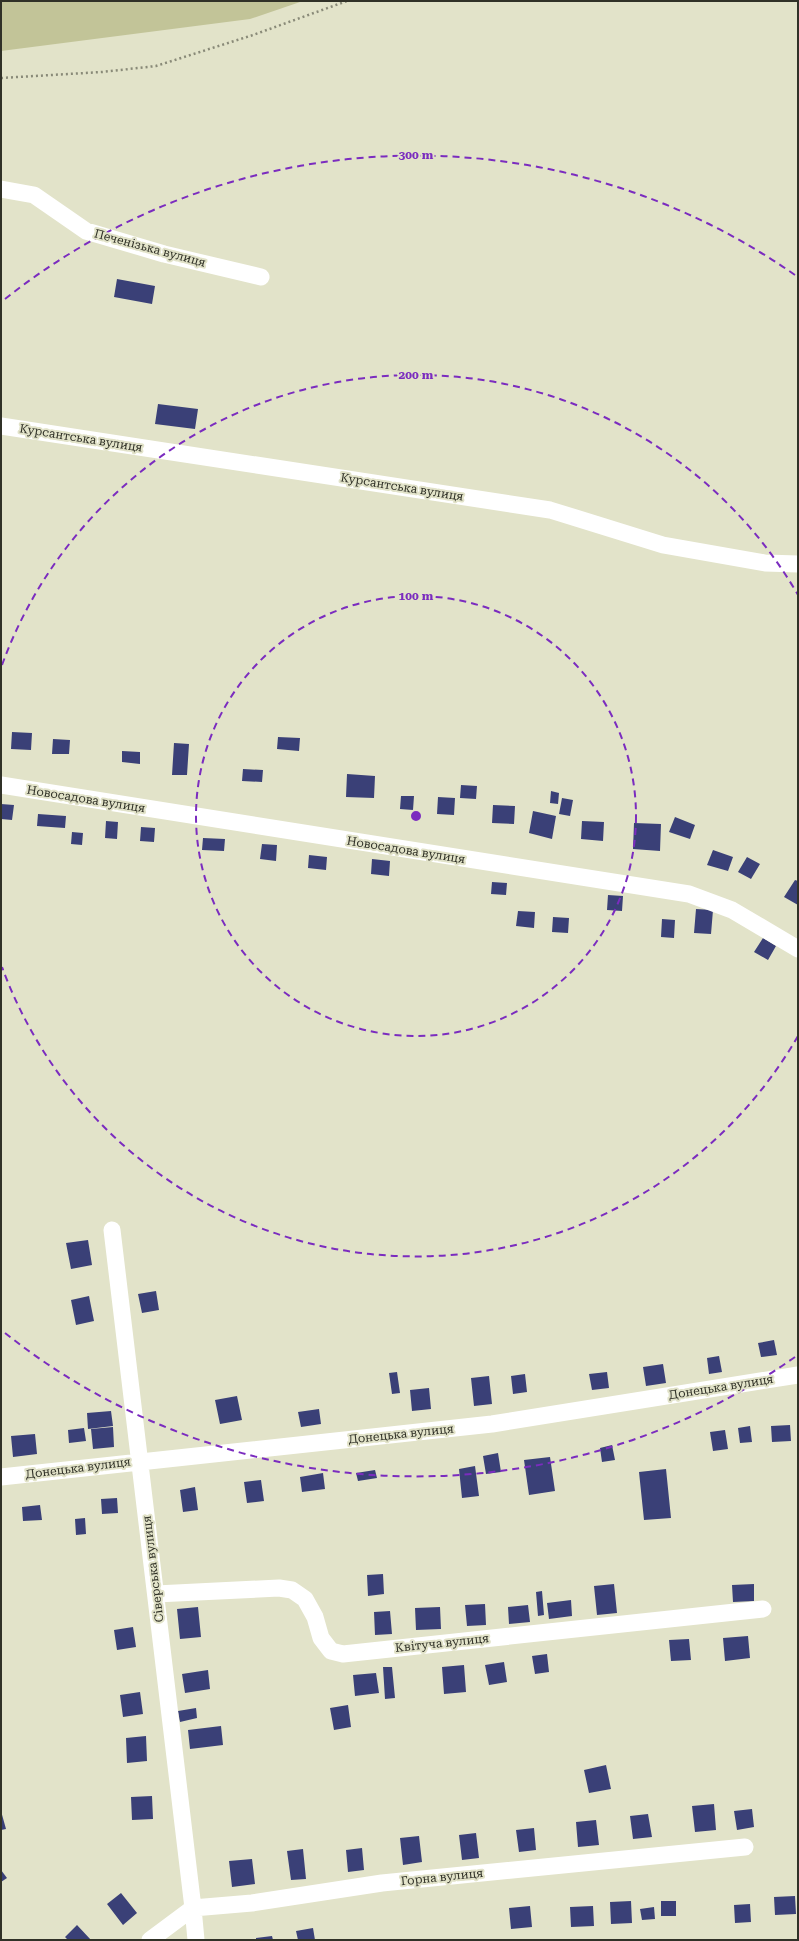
<svg xmlns="http://www.w3.org/2000/svg" width="799" height="1941" viewBox="0 0 799 1941" font-family="'Roboto Serif',serif">
  <rect width="100%" height="100%" fill="#e2e3c9"/>
  <path fill="#c2c498" d="M1 1H303L250 19 1 51Z"/>
  <path fill="#3a4077" d="M117 279 155 286 152 304 114 297Z
    M158 404 198 409 195 429 155 424Z
    M12 732 32 733 31 750 11 749Z
    M278 737 300 738 299 751 277 749Z
    M53 739 70 740 69 754H52Z
    M174 743 189 744 187 775H172Z
    M122 751 140 752V764L122 762Z
    M243 769 263 770 262 782 242 781Z
    M347 774 375 776 374 798 346 797Z
    M461 785 477 786 476 799 460 798Z
    M551 791 559 793 558 804 550 803Z
    M401 796H414L413 810 400 809Z
    M438 797 455 798 454 815 437 814Z
    M562 798 573 800 570 816 559 814Z
    M1 804 14 805 12 820 1 819Z
    M493 805 515 806 514 824 492 823Z
    M533 811 556 816 552 839 529 833Z
    M38 814 66 816 65 828 37 826Z
    M675 817 695 825 690 839 669 832Z
    M106 821 118 822 117 839 105 838Z
    M582 821 604 822 603 841 581 839Z
    M634 823 661 824 660 851 633 849Z
    M141 827 155 828 154 842 140 841Z
    M72 832 83 833 82 845 71 844Z
    M203 838 225 839 224 851 202 850Z
    M262 844 277 845 276 861 260 859Z
    M713 850 733 857 728 871 707 865Z
    M309 855 327 857 326 870 308 868Z
    M747 857 760 864 751 879 738 872Z
    M372 859 390 861 389 876 371 874Z
    M795 880 798 881V905L784 897Z
    M492 882 507 883 506 895 491 894Z
    M608 895 623 896 622 911 607 910Z
    M696 909 713 910 711 934 694 933Z
    M518 911 535 912 534 928 516 926Z
    M553 917 569 918 568 933 552 932Z
    M662 919 675 920 674 938 661 937Z
    M763 938 776 946 768 960 754 952Z
    M88 1240 92 1265 71 1269 66 1243Z
    M156 1291 159 1310 142 1313 138 1294Z
    M89 1296 94 1321 76 1325 71 1300Z
    M774 1340 777 1355 761 1357 758 1343Z
    M719 1356 722 1372 709 1374 707 1358Z
    M663 1364 666 1383 646 1386 643 1367Z
    M397 1372 400 1393 392 1394 389 1373Z
    M607 1372 609 1388 592 1390 589 1374Z
    M525 1374 527 1392 513 1394 511 1376Z
    M489 1376 492 1404 474 1406 471 1378Z
    M429 1388 431 1409 412 1411 410 1390Z
    M237 1396 242 1420 220 1424 215 1400Z
    M319 1409 321 1424 301 1427 298 1412Z
    M111 1411 113 1426 88 1429 87 1413Z
    M790 1425 791 1441 772 1442 771 1426Z
    M750 1426 752 1442 740 1443 738 1428Z
    M113 1427 114 1447 93 1449 91 1429Z
    M84 1428 86 1441 69 1443 68 1430Z
    M725 1430 728 1449 713 1451 710 1432Z
    M35 1434 37 1454 13 1457 11 1436Z
    M612 1445 615 1460 602 1462 600 1448Z
    M498 1453 501 1472 486 1474 483 1456Z
    M550 1457 555 1491 529 1495 524 1460Z
    M475 1466 479 1496 462 1498 459 1469Z
    M666 1469 671 1518 644 1520 639 1472Z
    M375 1470 377 1478 358 1481 356 1473Z
    M323 1473 325 1489 302 1492 300 1477Z
    M261 1480 264 1501 247 1503 244 1482Z
    M195 1487 198 1510 183 1512 180 1490Z
    M117 1498 118 1513 102 1514 101 1499Z
    M40 1505 42 1520 23 1521 22 1507Z
    M85 1518 86 1534 76 1535 75 1519Z
    M383 1574 384 1594 368 1596 367 1575Z
    M614 1584 617 1613 597 1615 594 1586Z
    M754 1584V1601L733 1602 732 1585Z
    M542 1591 544 1615 538 1616 536 1592Z
    M571 1600 572 1616 549 1619 547 1603Z
    M485 1604 486 1625 467 1626 465 1605Z
    M528 1605 530 1622 509 1624 508 1607Z
    M198 1607 201 1637 180 1639 177 1609Z
    M440 1607 441 1629 416 1630 415 1608Z
    M390 1611 392 1634 375 1635 374 1612Z
    M133 1627 136 1647 117 1650 114 1630Z
    M748 1636 750 1658 725 1661 723 1638Z
    M689 1639 691 1660 671 1661 669 1640Z
    M547 1654 549 1672 535 1674 532 1656Z
    M504 1662 507 1682 489 1685 485 1665Z
    M464 1665 466 1692 444 1694 442 1667Z
    M383 1667H392L395 1698 385 1699Z
    M208 1670 210 1689 185 1693 182 1674Z
    M376 1673 379 1693 355 1696 353 1675Z
    M140 1692 143 1714 123 1717 120 1695Z
    M348 1705 351 1727 334 1730 330 1708Z
    M196 1708 197 1718 180 1722 178 1711Z
    M221 1726 223 1745 190 1749 188 1730Z
    M146 1736 147 1761 127 1763 126 1738Z
    M606 1765 611 1789 589 1793 584 1770Z
    M152 1796 153 1819 132 1820 131 1797Z
    M714 1804 716 1830 695 1832 692 1806Z
    M752 1809 754 1827 737 1830 734 1811Z
    M1 1811 6 1829 1 1830Z
    M648 1814 652 1837 633 1839 630 1816Z
    M596 1820 599 1845 578 1847 576 1822Z
    M534 1828 536 1850 519 1852 516 1830Z
    M476 1833 479 1858 462 1860 459 1835Z
    M419 1836 422 1862 403 1865 400 1838Z
    M362 1848 364 1870 348 1872 346 1850Z
    M303 1849 306 1879 291 1880 287 1851Z
    M252 1859 255 1884 232 1887 229 1861Z
    M1 1870 7 1878 1 1882Z
    M121 1893 137 1913 123 1925 107 1904Z
    M795 1896 796 1914 775 1915 774 1897Z
    M631 1901 632 1923 611 1924 610 1902Z
    M661 1901H676V1916H661Z
    M750 1904 751 1922 735 1923 734 1905Z
    M530 1906 532 1927 511 1929 509 1908Z
    M593 1906 594 1926 571 1927 570 1907Z
    M654 1907 655 1919 642 1920 640 1909Z
    M77 1925 91 1940H68L65 1937Z
    M313 1928 315 1940H298L296 1931Z
    M272 1936 273 1940H256V1938Z"/>
  <g fill="none" stroke-linecap="round" stroke-linejoin="round">
    <path stroke="#898a78" stroke-width="2.5" stroke-dasharray="2 3" stroke-linecap="butt" d="M1 78 102 72 156 66 253 35 347 1"/>
    <path stroke="#fff" stroke-width="17" d="M1 189 34 195 86 231 164 254 261 277
      M1 426 550 510 663 545 765 563 798 564
      M1 785 689 894 732 910 798 949
      M112 1230 193 1908 196 1940
      M1 1477 492 1424 798 1375
      M156 1594 279 1588 292 1590 305 1599 315 1617 321 1638 331 1651 343 1654 763 1609
      M150 1940 193 1908 252 1903 382 1883 745 1847"/>
  </g>
  <g fill="none" stroke="#7b2cbf" stroke-width="2" stroke-dasharray="7 5">
    <circle cx="416" cy="816" r="220"/>
    <path d="M798 1036A441 441 0 0 1 2 967M2 665A441 441 0 0 1 798 595"/>
    <path d="M795 1357A661 661 0 0 1 5 1333M5 299A661 661 0 0 1 795 275"/>
  </g>
  <g text-anchor="middle" dominant-baseline="central" stroke-width="4" stroke-linejoin="round" paint-order="stroke">
    <g font-size="12" fill="#303127" stroke="#e2e3c9">
      <text transform="translate(150 248) rotate(15)">Печенізька вулиця</text>
      <text transform="translate(81 438) rotate(9)">Курсантська вулиця</text>
      <text transform="translate(402 487) rotate(9)">Курсантська вулиця</text>
      <text transform="translate(86 799) rotate(9)">Новосадова вулиця</text>
      <text transform="translate(406 850) rotate(9)">Новосадова вулиця</text>
      <text transform="translate(721 1387) rotate(-9)">Донецька вулиця</text>
      <text transform="translate(401 1434) rotate(-6)">Донецька вулиця</text>
      <text transform="translate(78 1468) rotate(-7)">Донецька вулиця</text>
      <text transform="translate(153 1569) rotate(-97)">Сіверська вулиця</text>
      <text transform="translate(442 1643) rotate(-6)">Квітуча вулиця</text>
      <text transform="translate(442 1877) rotate(-6)">Горна вулиця</text>
    </g>
  </g>
  <circle cx="416" cy="816" r="6" fill="#7b2cbf" stroke="#e2e3c9" stroke-width="2"/>
  <g font-size="12" text-anchor="middle" font-weight="bold" fill="#7b2cbf" stroke="#e2e3c9" stroke-width="4" stroke-linejoin="round" paint-order="stroke">
    <text x="416" y="159">300 m</text>
    <text x="416" y="379">200 m</text>
    <text x="416" y="600">100 m</text>
  </g>
  <rect width="799" height="1941" fill="none" stroke="#303127" stroke-width="4"/>
</svg>
